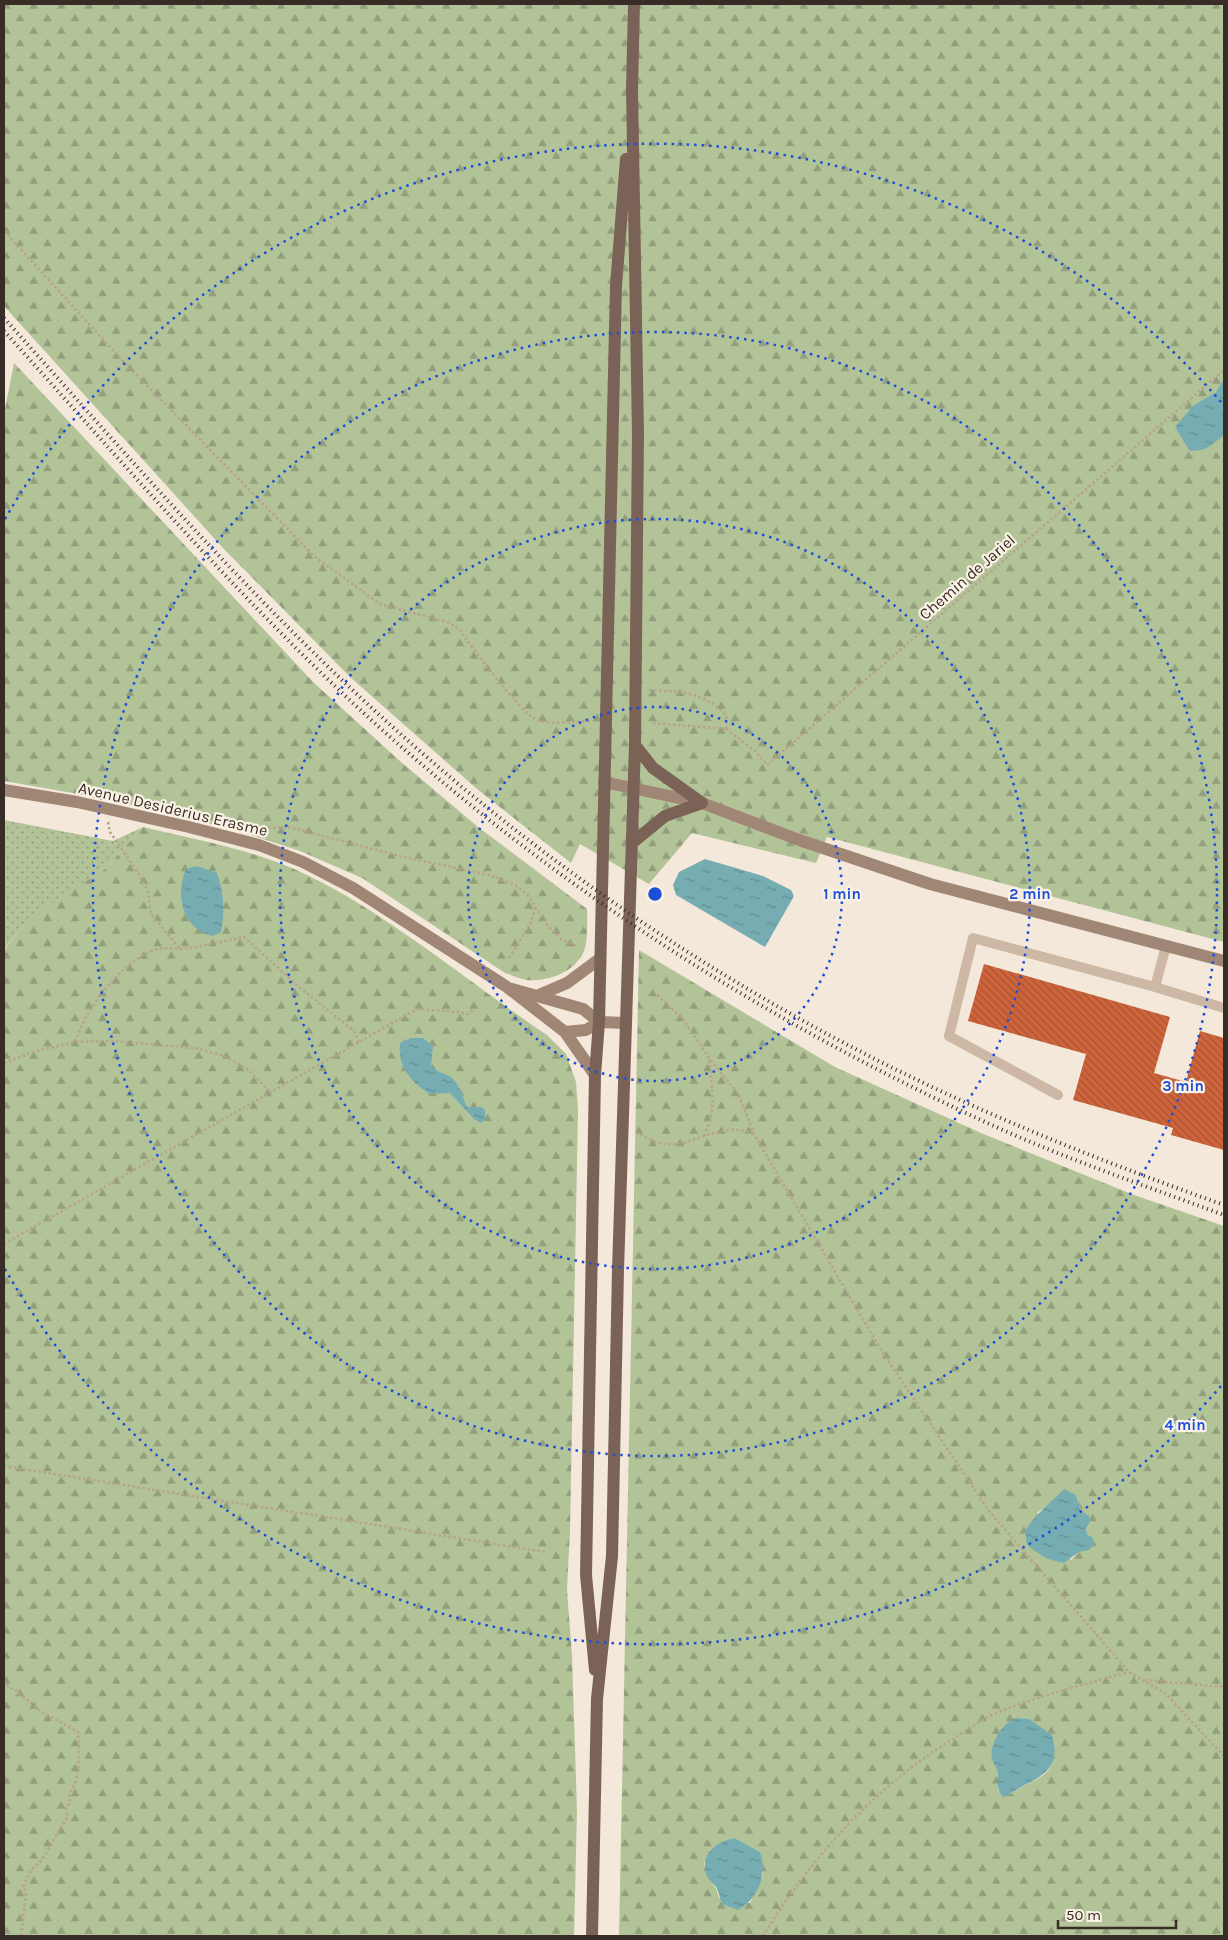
<svg xmlns="http://www.w3.org/2000/svg" width="1228" height="1940" viewBox="0 0 1228 1940" font-family="Karla,sans-serif">
  <defs>
    <pattern id="grass-dots" width="8" height="8" patternUnits="userSpaceOnUse" patternTransform="scale(1.25)"><rect width="8" height="8" fill="#b3c398"/><path d="M2 2h.1M6 6h.1" fill="none" stroke="#929f7c" stroke-width="1.8" stroke-linecap="round"/></pattern>
    <pattern id="forest-firs" width="22" height="20" patternUnits="userSpaceOnUse" patternTransform="scale(1.25)"><rect width="22" height="20" fill="#b3c398"/><path d="M5 1l3.5 6h-7zM16 11l3.5 6h-7z" fill="#929f7c"/></pattern>
    <pattern id="water-ripples" width="26" height="14" patternUnits="userSpaceOnUse" patternTransform="scale(1.25)"><rect width="26" height="14" fill="#76adb2"/><path d="M2 4q2-2 4 0t4 0M15 11q2-2 4 0t4 0" fill="none" stroke="#628d91"/></pattern>
    <pattern id="building-back-hatch" width="6" height="6" patternUnits="userSpaceOnUse" patternTransform="scale(1.25)"><rect width="6" height="6" fill="#ce643c"/><path d="M-1 5l2 2M0 0l6 6M5-1l2 2" fill="none" stroke="#a85332"/></pattern>
  </defs>
  <rect width="100%" height="100%" fill="#f3e8d9"/>
  <path fill="url(#grass-dots)" d="M4 820 113 841 143 827 105 869 30 918 4 949Z"/>
  <path fill="url(#forest-firs)" fill-rule="evenodd" d="M4 4H1224V942L827 837 816 863 692 833 649 884 580 844 571 863 477 789 350 677 222 547 4 306Z
    M14 363 313 682 401 762 478 827 587 909C587 921 588 936 585 948 578 971 549 982 527 980 520 979 512 975 505 973L362 878 300 851 239 831 107 799 4 781V414Z
    M143 827C198 840 256 850 307 875 390 915 469 983 547 1035L566 1054 576 1082 578 1110 570 1531 567 1590 572 1656 577 1811 574 1936H4V950L30 917 105 869Z
    M639 950 835 1067 981 1133 1134 1195 1224 1226V1936H619ZM1076 1495 1081 1511 1090 1522 1086 1529 1088 1535 1079 1552 1071 1560 1037 1513 1056 1499ZM996 1737 1054 1741C1056 1781 1037 1775 1011 1794L998 1790V1773L992 1751ZM735 1838 760 1852 763 1875 750 1903 719 1898C716 1882 707 1881 704 1863Z"/>
  <path fill="url(#water-ripples)" d="M1224 379V435C1212 444 1206 453 1189 450L1175 427 1193 406 1216 392Z
    M705 859 763 876 791 890 794 896 765 947 676 895 673 885 679 872Z
    M197 866 217 873C224 894 225 910 221 932L213 936C182 929 175 895 186 869Z
    M411 1038H423L433 1046 431 1066C437 1072 441 1072 449 1076 459 1081 462 1097 467 1107H481L485 1110V1118L481 1123 474 1119 450 1093 429 1094C409 1079 398 1068 400 1043Z
    M1064 1489 1076 1495 1081 1511 1089 1516 1090 1522 1086 1529 1088 1535 1093 1538V1546L1089 1550 1079 1552 1064 1563C1049 1561 1038 1554 1027 1545L1025 1531C1035 1514 1051 1503 1064 1489Z
    M1016 1718 1029 1719 1052 1735C1060 1761 1050 1773 1027 1784 1018 1788 1012 1794 1003 1797 996 1788 998 1784 998 1774 998 1769 994 1765 992 1759 989 1744 1002 1723 1016 1718Z
    M735 1838 760 1852C768 1874 758 1899 738 1910L722 1904C720 1899 719 1893 717 1889 715 1884 709 1881 707 1876 699 1855 715 1842 735 1838Z"/>
  <path fill="url(#building-back-hatch)" d="M984 964 1170 1017 1154 1073 1186 1082 1200 1031 1224 1038V1150L1171 1135 1173 1128 1073 1100 1086 1054 968 1021Z"/>
  <g fill="none" stroke-linecap="round" stroke-linejoin="round">
    <path stroke="#b8a28e" stroke-width="2.5" stroke-dasharray="2.5 2.5" stroke-linecap="butt" d="M4 231 121 359 314 556 380 604 450 623 460 630C472 648 519 710 535 719 547 726 579 721 593 721
      M649 690C683 692 702 691 727 716L726 729
      M653 723 726 729
      M726 729 755 751 767 765 1224 370
      M108 822 110 832 139 874 148 892 151 914 180 949
      M253 829 289 827 399 856 490 875 515 885 527 894 547 925 561 939 578 947
      M509 958 531 923 535 908
      M657 995 683 1019 709 1058 739 1095 754 1134 881 1350 989 1511 1129 1672 1165 1693 1224 1756
      M76 1042C83 1010 125 958 157 949 164 947 173 949 180 949 202 947 223 941 244 937L298 986 354 1031 359 1043
      M4 1063 36 1051 76 1042 111 1041 195 1048 225 1056 250 1071 271 1093
      M636 1132C677 1158 689 1136 728 1130 736 1128 746 1132 754 1134
      M704 1136C717 1109 712 1089 709 1060
      M4 1244 417 1009C434 1011 451 1010 468 1014L475 1008
      M4 1466 546 1552
      M1145 1680 1224 1687
      M4 1681 9 1688 14 1689 42 1712 78 1732C79 1751 81 1778 69 1794L70 1803 66 1808 67 1817 42 1860 31 1870 23 1887 26 1893 21 1936
      M763 1936C811 1857 877 1785 956 1737 968 1730 979 1721 992 1715 1036 1696 1083 1685 1129 1672"/>
    <path stroke="#ccb8a4" stroke-width="10" d="M1166 946 1155 987 1224 1008
      M1058 1095 949 1036 973 938 1155 987"/>
    <path stroke="#a08675" stroke-width="12" d="M604 782 702 803 802 841 930 884 1224 961
      M4 790 77 802 189 827 259 845 303 862 353 888 507 987 565 1032 595 1075
      M512 989 583 1009 599 1022 626 1023
      M539 995 567 983 598 960
      M565 1032 586 1030 599 1022"/>
    <path stroke="#7a6356" stroke-width="12" d="M635 745 653 768 702 803
      M632 843 665 816 702 803
      M595 1670 586 1575 595 1075 599 1022 616 286 626 159
      M592 1936 597 1699 612 1556 618 1270 635 745 638 434 632 89 634 4"/>
    <path stroke="#372c26" stroke-width="4" stroke-dasharray="1 4" stroke-linecap="butt" d="M4 318C127 455 248 596 385 720 532 854 699 970 877 1060 989 1117 1106 1163 1224 1205
      M4 331C125 465 244 605 379 727 558 888 762 1019 981 1120 1060 1157 1143 1185 1224 1215"/>
  </g>
  <g fill="none" stroke="#1d4ed8" stroke-width="2.5" stroke-dasharray="2.5 5">
    <circle cx="655" cy="894" r="187"/>
    <circle cx="655" cy="894" r="375"/>
    <circle cx="655" cy="894" r="562"/>
    <path d="M1221 1386A750 750 0 0 1 5 1269M5 519A750 750 0 0 1 1221 402"/>
  </g>
  <g text-anchor="middle" dominant-baseline="central" stroke-width="4.5" stroke-linejoin="round" paint-order="stroke">
    <g font-size="16" fill="#372c26" stroke="#fbf2e6">
      <text transform="translate(967 577) rotate(-41)">Chemin de Jariel</text>
      <text transform="translate(173 809) rotate(13)">Avenue Desiderius Erasme</text>
    </g>
  </g>
  <circle cx="655" cy="894" r="8" fill="#1d4ed8" stroke="#fbf2e6" stroke-width="2.5"/>
  <g font-size="15" text-anchor="middle" font-weight="bold" fill="#1d4ed8" stroke="#fbf2e6" stroke-width="4.5" stroke-linejoin="round" paint-order="stroke">
    <text x="842" y="899">1 min</text>
    <text x="1030" y="899">2 min</text>
    <text x="1183" y="1091">3 min</text>
    <text x="1185" y="1430">4 min</text>
  </g>
  <rect width="1228" height="1940" fill="none" stroke="#372c26" stroke-width="10"/>
  <path d="M1058 1920v8h118v-8" fill="none" stroke="#372c26" stroke-width="2.5"/>
  <text x="1066" y="1920" font-size="15" fill="#372c26" stroke="#fbf2e6" stroke-width="4" paint-order="stroke">50 m</text>
</svg>
